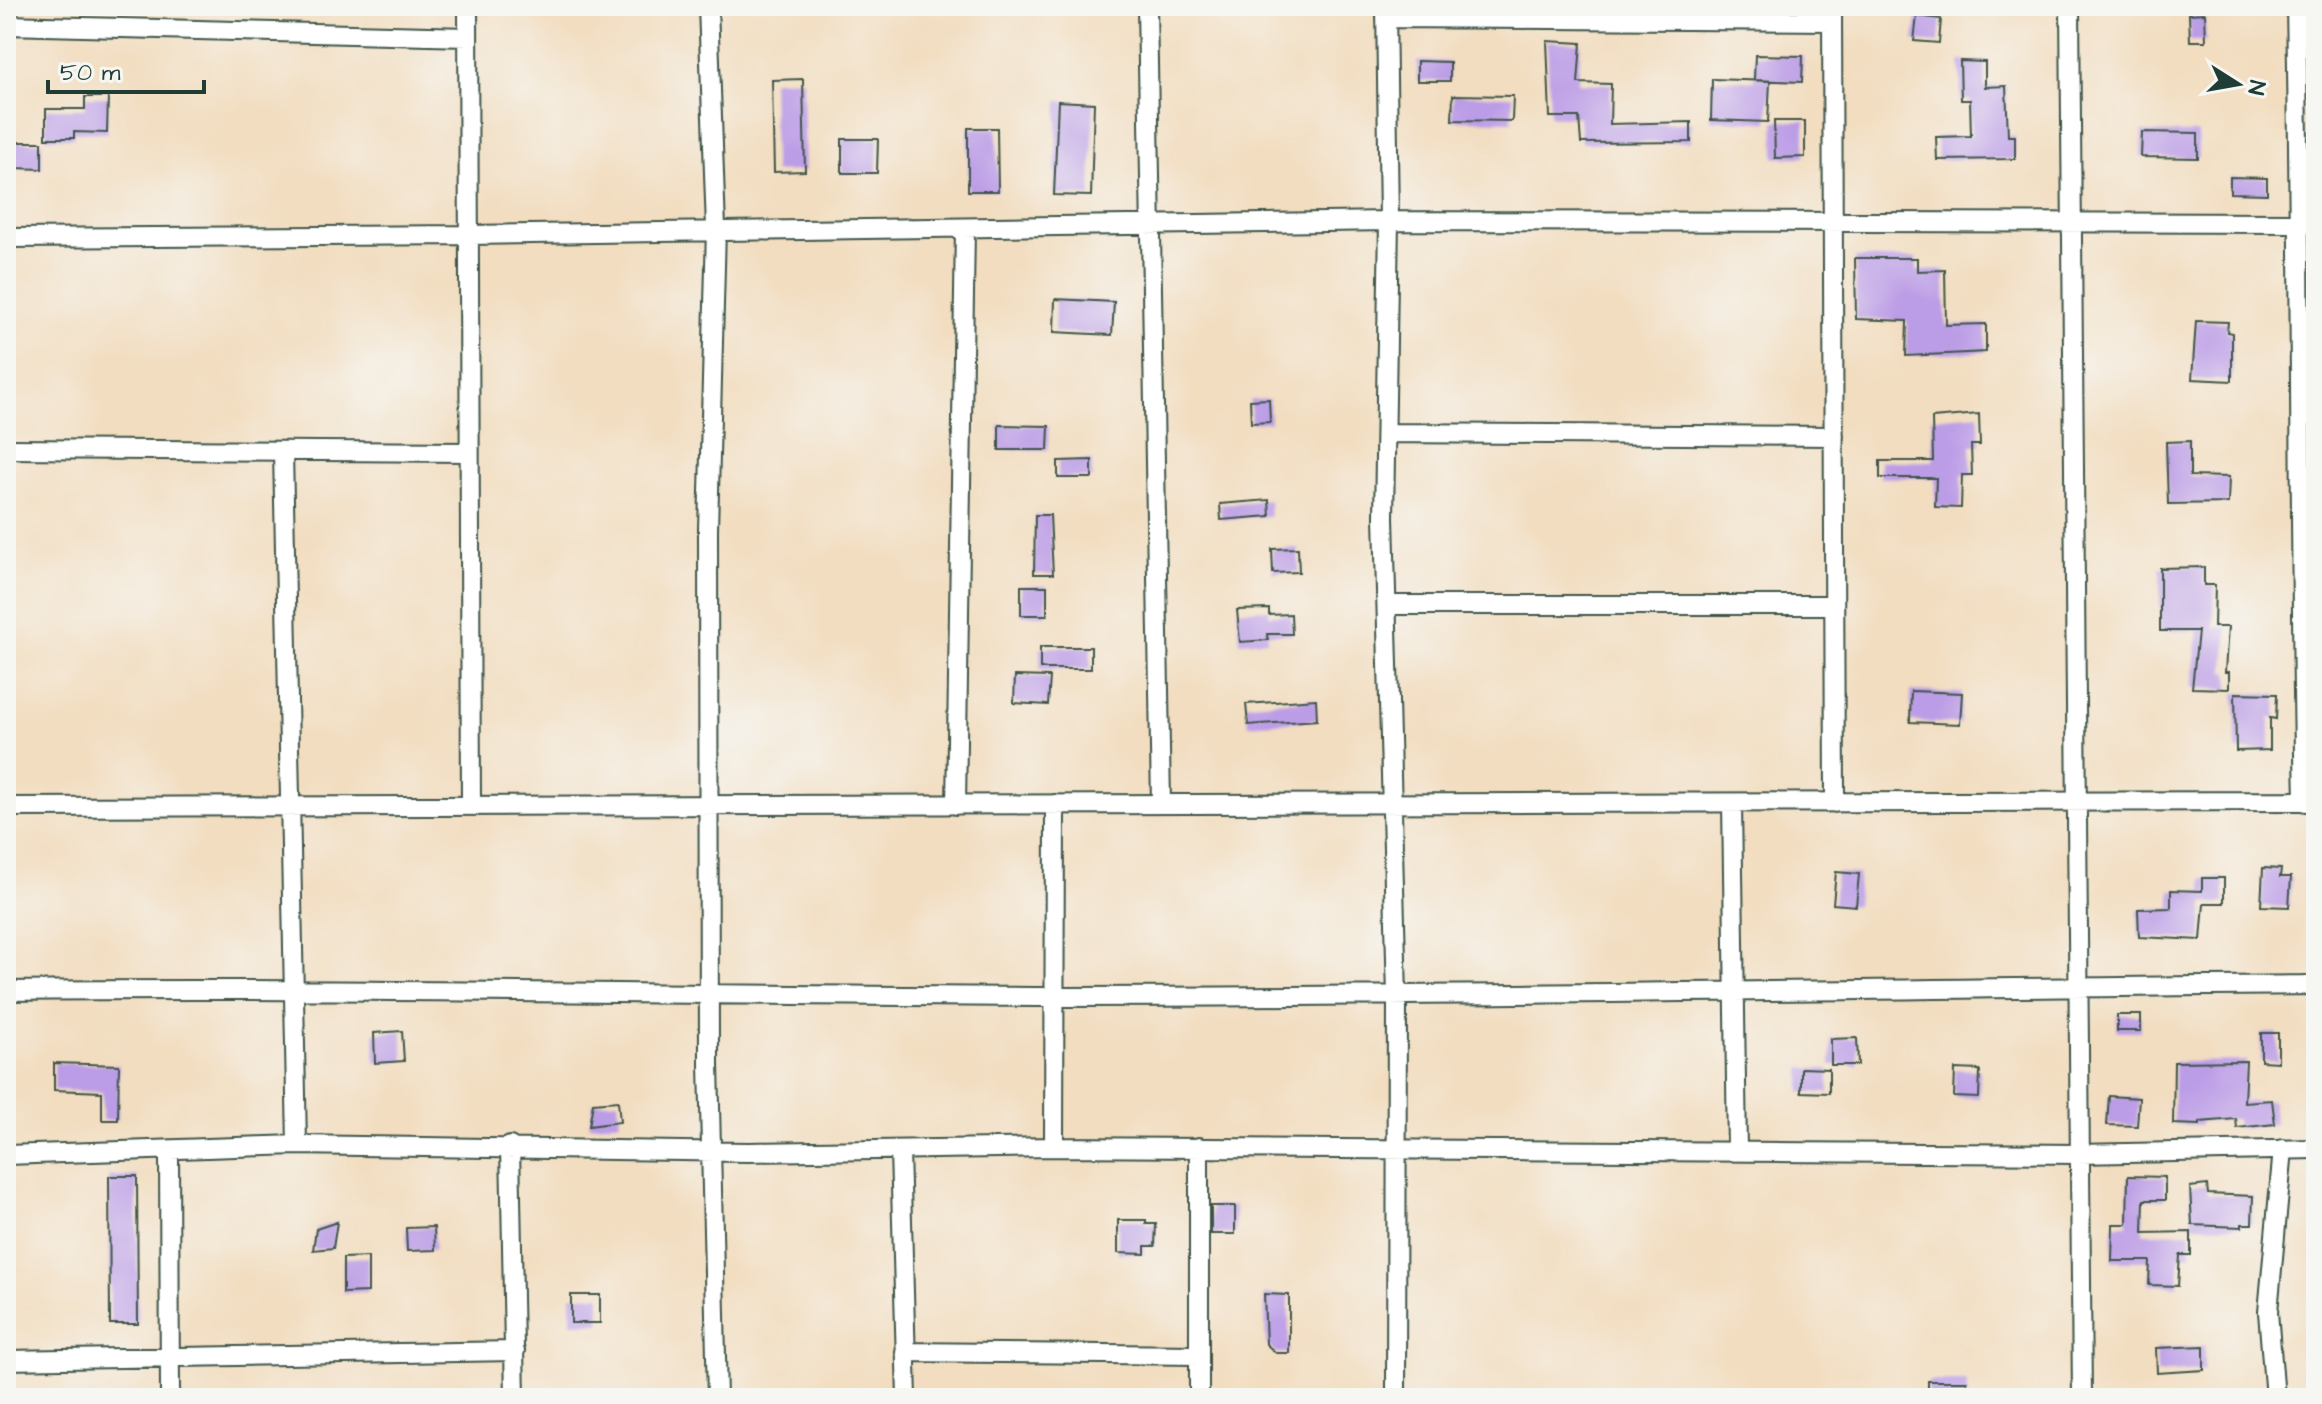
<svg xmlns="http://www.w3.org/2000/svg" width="2322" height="1404" viewBox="0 0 2322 1404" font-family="'Architects Daughter',sans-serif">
  <rect width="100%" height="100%" fill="#f6f6f2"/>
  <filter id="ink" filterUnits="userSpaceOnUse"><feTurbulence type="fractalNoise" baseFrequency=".0125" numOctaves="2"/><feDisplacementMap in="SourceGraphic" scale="16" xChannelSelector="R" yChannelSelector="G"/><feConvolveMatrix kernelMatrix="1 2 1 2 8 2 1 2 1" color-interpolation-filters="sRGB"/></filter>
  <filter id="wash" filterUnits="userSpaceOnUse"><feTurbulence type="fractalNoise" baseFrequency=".006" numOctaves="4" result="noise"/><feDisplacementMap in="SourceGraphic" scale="32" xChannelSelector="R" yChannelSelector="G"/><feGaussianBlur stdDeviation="1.8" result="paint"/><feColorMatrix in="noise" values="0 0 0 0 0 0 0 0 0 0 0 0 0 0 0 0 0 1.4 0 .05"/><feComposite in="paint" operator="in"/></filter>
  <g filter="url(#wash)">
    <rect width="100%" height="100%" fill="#f2ddc0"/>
    <g id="blocks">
      <path fill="#bb9ce6" d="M2205 13 2206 41H2190L2189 14Z
        M1917 16 1941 19 1939 43 1914 41Z
        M1547 41 1581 43 1578 83 1611 84 1610 124 1691 122V142L1581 143 1579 117H1550Z
        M1755 55 1803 56 1802 82 1754 80Z
        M1417 61 1450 62V81H1417Z
        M1960 61 1985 62V87L2006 86 2008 136H2015V159L1937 160 1936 137 1971 136 1970 100H1961Z
        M803 79 805 171 774 172 772 80Z
        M1712 79 1770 81 1768 122 1711 120Z
        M1453 95 1513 96 1512 121 1452 120Z
        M85 97H108L107 133 74 132V138H46V109H85Z
        M1058 101 1094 103 1091 196 1054 195Z
        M1774 121H1805V157L1775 158Z
        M968 128H997L998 191H968Z
        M2142 132 2198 133V158L2141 157Z
        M842 139H878L877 173H842Z
        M16 142H42V169L15 168Z
        M2230 177 2267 178V194L2230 193Z
        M1855 258H1917V271L1945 270 1946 325 1986 324V352L1906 356 1907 321 1856 319Z
        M1055 299 1114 302 1112 335 1054 332Z
        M2196 321 2228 322 2227 332 2232 333V381L2192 379Z
        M1269 399 1270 422 1251 423 1250 400Z
        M1979 414 1980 445H1971L1972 475H1962L1961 508 1935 507 1936 478H1880V461H1933L1932 418Z
        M999 425 1049 426 1048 450H999Z
        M2190 441V476L2229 477 2228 503 2168 504 2166 442Z
        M1092 460V478H1058V461Z
        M1269 500 1270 516 1221 520 1220 504Z
        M1035 515H1050L1053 574H1034Z
        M1298 548 1299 572 1273 573 1272 549Z
        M2204 567V585H2215L2214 627H2228L2225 672H2229V689L2192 688 2198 631H2160V568Z
        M1021 586H1047V615H1021Z
        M1269 609V615L1291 614 1292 634H1267L1268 640 1240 642 1237 610Z
        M1040 647H1091V669H1040Z
        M1015 676 1050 677 1048 705 1014 703Z
        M1911 691 1962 693 1960 724 1910 722Z
        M2235 693 2277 694 2276 719 2270 718V750L2236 751Z
        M1316 699 1317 720 1248 725 1246 704Z
        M2263 868 2281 869 2280 877H2291L2289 907 2261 906Z
        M1836 872 1859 874 1856 906 1833 904Z
        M2202 878H2224V903H2204L2201 940 2139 937 2138 909 2171 908V890L2202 891Z
        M2117 1015H2141V1031H2117Z
        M402 1031 404 1061 375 1063 374 1033Z
        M2261 1033H2278V1062L2261 1061Z
        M1857 1038 1858 1065H1831V1039Z
        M2246 1061 2244 1102 2272 1100 2275 1124 2237 1128 2236 1119 2200 1122V1125L2173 1124 2174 1062Z
        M54 1063 119 1065 118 1120H102V1092L54 1090Z
        M1801 1068 1829 1069V1093L1801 1092Z
        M1955 1069 1980 1070 1979 1098 1954 1097Z
        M2109 1096 2139 1098 2137 1126 2107 1125Z
        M618 1101 620 1122 589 1126 593 1103Z
        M109 1176H137L138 1324H110Z
        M2128 1176 2165 1177V1200H2144L2143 1233 2191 1232V1255H2180L2178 1286 2149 1285 2150 1261H2112L2113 1224H2127Z
        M2207 1185 2208 1194 2253 1196 2252 1224H2242V1227L2192 1225 2190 1187Z
        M1211 1206H1235V1234H1211Z
        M1118 1220H1146V1224H1156L1155 1246H1145V1254L1118 1253Z
        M337 1222 333 1248 313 1250 316 1229Z
        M434 1227 435 1250 407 1251 406 1228Z
        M368 1257V1292L343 1293V1258Z
        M1264 1294 1289 1295V1353H1276L1266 1344Z
        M571 1295H600V1323H571Z
        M2204 1346V1370L2157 1373 2156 1348Z
        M1928 1381H1967V1398H1928Z"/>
    </g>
  </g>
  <g filter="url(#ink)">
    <use href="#blocks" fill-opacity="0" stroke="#3f5549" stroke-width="2"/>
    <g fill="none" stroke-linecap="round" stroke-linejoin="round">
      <g stroke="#3f5549" stroke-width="22">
        <path id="minor" d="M468 6 471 806
          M708 6 716 229 708 530 709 1064 717 1398
          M1147 6 1161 804
          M1386 6 1389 221 1384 517 1397 996 1396 1398
          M1832 6 1835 803
          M2070 6 2082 1398
          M2296 6C2301 271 2299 536 2305 802
          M1386 18 1832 21
          M6 25 468 37
          M6 238 469 235 1389 221 2316 223
          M1386 433 1834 436
          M6 449 469 452
          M283 451 297 1145
          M1389 605H1832
          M1732 803 1737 1151
          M956 805 965 229
          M6 807 2316 801
          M6 991C358 987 710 996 1062 997 1480 997 1898 988 2316 985
          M510 1146 515 1398
          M1054 1147 1055 804
          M169 1150 170 1398
          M900 1151 907 1398
          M6 1155 297 1145 748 1152 1054 1147 2078 1154 2316 1149
          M905 1352 1199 1355
          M6 1360 515 1351
          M1199 1398V1147
          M2275 1398 2268 1312 2283 1149"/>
      </g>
      <use href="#minor" stroke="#fff" stroke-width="18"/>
    </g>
  </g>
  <rect width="2322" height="1404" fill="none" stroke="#f6f6f2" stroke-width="32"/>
  <g transform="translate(2238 84) rotate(101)" stroke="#f6f6f2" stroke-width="6" paint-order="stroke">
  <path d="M0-6L14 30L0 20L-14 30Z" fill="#1f3d34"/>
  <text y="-12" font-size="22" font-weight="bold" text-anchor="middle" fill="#1f3d34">N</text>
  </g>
  <path d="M48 80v12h156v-12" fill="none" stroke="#1f3d34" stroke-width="4"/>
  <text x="60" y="80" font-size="24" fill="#1f3d34" stroke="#f6f6f2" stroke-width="6" paint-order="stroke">50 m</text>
</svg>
